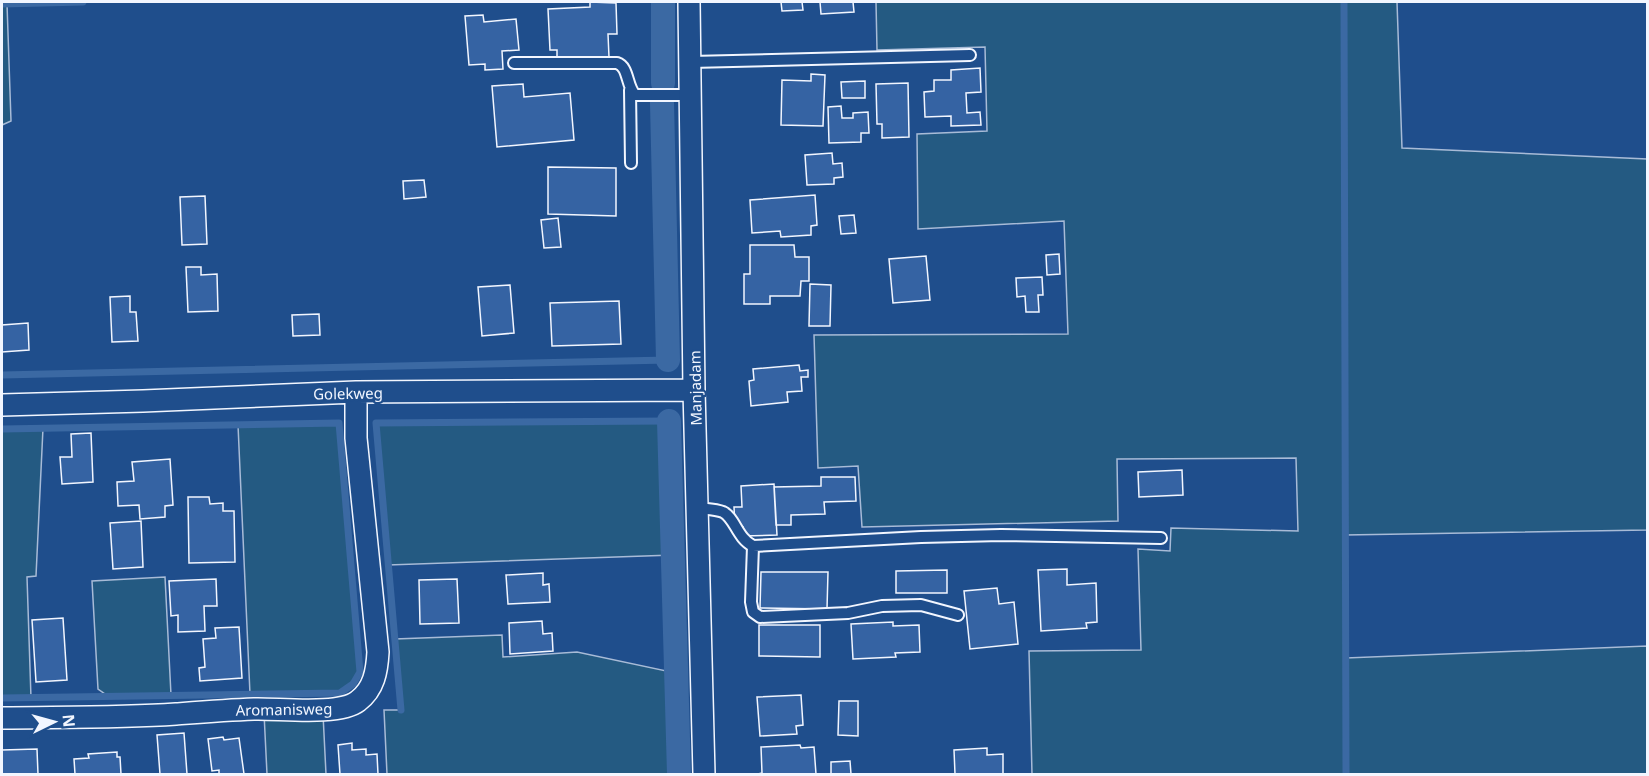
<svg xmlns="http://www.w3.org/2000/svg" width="1649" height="776" viewBox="0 0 1649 776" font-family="'Noto Sans',sans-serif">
  <rect width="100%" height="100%" fill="#1f4e8c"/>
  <path fill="#245a82" stroke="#a8bbd7" stroke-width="1.5" d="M876 2H1397L1402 148 1647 159V530L1345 535 1346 658 1647 646V774H1032L1029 651 1141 650 1138 549 1170 551 1171 528 1298 531 1296 458 1117 459 1118 521 862 527 858 466 818 468 814 335 1068 334 1064 221 918 229 917 134 987 131 985 47 877 50Z
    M7 4 11 121 2 125V4Z
    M669 421 673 555 388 565 376 423Z
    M339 423 360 672 353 684 340 693 250 694 238 425Z
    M43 428 36 576 27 577 31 698H2V429Z
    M165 577 171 695 108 696 98 689 92 581Z
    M502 635 503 657 577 652 676 673 679 774H387L384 710H401L395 639Z
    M264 713 323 714 326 774H267Z"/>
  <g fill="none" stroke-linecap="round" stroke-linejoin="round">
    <path stroke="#3b69a3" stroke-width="7" d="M1344 2 1346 774
      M2 4 83 2
      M2 375 668 360
      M2 429 339 423 360 672 353 684 340 693 2 698
      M401 710 376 423 669 421"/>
    <path stroke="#3b69a3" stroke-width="24" d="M663 2V83
      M662 103 668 360
      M669 421 679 774"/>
  </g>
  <path fill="#3563a3" stroke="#f2f6ff" stroke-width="1.5" d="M590 2 616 3 617 34H608L609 57 557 60V50H550L548 9 590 7Z
    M781 2H802L803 10 782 11Z
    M820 2H853L854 12 821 14Z
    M483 15 484 22 516 19 519 50 502 51 503 69 485 70V64L469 65 465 16Z
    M980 68 981 92 966 93 967 113 980 112 981 125 951 126V116L925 117 924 92 934 91V80H951V70Z
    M811 74 825 75 823 126 781 125 782 80 811 81Z
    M865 81V98H842L841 82Z
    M908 83 909 137 882 138V124H877L876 84Z
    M523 84 524 97 570 93 574 140 497 147 492 86Z
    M841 106 842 118H853V113L868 112 869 133H861V142L829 143 828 107Z
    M832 153 833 164 842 163 843 177 834 178V184L807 185 805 155Z
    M548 167 616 168V216L548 214Z
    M424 180 426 197 404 199 403 181Z
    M815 195 817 225 811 226V235L781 237 780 231 752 233 750 200Z
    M205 196 207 244 182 245 180 197Z
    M854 215 856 233 841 234 839 216Z
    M558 218 561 247 544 248 541 220Z
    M750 245H794L795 257H809V281H801L800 296H770V304H744V274H750Z
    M1059 254 1060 274 1047 275 1046 255Z
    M926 256 930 300 893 303 889 259Z
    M186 267H201V275L217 274 218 311 188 312Z
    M1042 277 1043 295H1038L1039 312H1026L1025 296 1017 297 1016 278Z
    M810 284 831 285 830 326H809Z
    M510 285 514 333 482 336 478 287Z
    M130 296V312H136L138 341 112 342 110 297Z
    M619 301 621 344 552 346 550 303Z
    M319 314 320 335 293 336 292 315Z
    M28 323 29 350 2 352V325Z
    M799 365 800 371 808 370V377H801L802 391 787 392 788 402 751 406 749 381 754 380 753 369Z
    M91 433 93 482 62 484 60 457H72L71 434Z
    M170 459 173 505 165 506V517L140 519 139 505 118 506 117 482 134 481 132 462Z
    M1182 470 1183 495 1139 497 1138 472Z
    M821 477H855L856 501 824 502 825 514 791 515V525H776L774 487 821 486Z
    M774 484 777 535 743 536V527H735L734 507H742L741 486Z
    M188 497H209L210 504 223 503V511H234L235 562 189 563Z
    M141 521 143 567 113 569 110 523Z
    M1067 569V585L1096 583 1097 622 1086 623 1087 628 1041 631 1038 570Z
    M947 570V593H896V571Z
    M761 572H828L827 609 760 608Z
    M543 573V585L549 584 550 602 508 604 506 575Z
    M216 579 217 606H204L205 631 178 632V615L171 616 169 581Z
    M457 579 459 623 420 624 419 580Z
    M997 588 999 604 1014 602 1018 644 970 649 964 591Z
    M63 618 67 680 36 682 32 620Z
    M542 621 543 634 552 633 553 651 510 654 509 623Z
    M893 622V626L919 625 920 652 895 653 896 657 853 659 851 624Z
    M759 625H820V657L759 656Z
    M239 627 242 678 200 681 199 668 205 667 203 639 216 638 215 628Z
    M801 695 803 725 796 726 797 734 760 736 757 697Z
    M839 701H858V736L838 735Z
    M184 733 187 774H160L157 735Z
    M223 737 224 740 239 738 244 774H219V770L212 771 208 739Z
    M352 743V750L366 749V755L377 754 378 774H340L338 745Z
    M800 745 801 748 814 747 816 774H758L762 773 761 747Z
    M987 748V755L1003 754V774H955L954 750Z
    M37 749 38 774H2V750Z
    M117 752V757H120L121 774H75L74 759 89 758 88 754Z
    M850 761 851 774H831V762Z"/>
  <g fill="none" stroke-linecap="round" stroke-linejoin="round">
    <g stroke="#f2f6ff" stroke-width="14">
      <path id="lane" d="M691 62 970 55
        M514 63H617C629 67 626 85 635 95H691
        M630 90 631 163
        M698 508C706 509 716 509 723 512 735 518 737 538 753 546L921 537 1001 535 1161 538
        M753 546 751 602 753 612 760 617 848 613 882 606 921 605 958 615"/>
    </g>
    <g stroke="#f2f6ff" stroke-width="24">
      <path id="street" d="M689 2 694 390 704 774
        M2 405 143 401 356 392 694 390
        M2 718C59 717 118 718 176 714 202 712 227 710 254 709 278 708 339 716 358 701 374 689 377 671 378 652L356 438V392"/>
    </g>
    <use href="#lane" stroke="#1f4e8c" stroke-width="10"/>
    <use href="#street" stroke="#1f4e8c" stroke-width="21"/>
  </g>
  <g text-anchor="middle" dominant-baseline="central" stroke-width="4.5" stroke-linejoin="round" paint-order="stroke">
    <g font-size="15" fill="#f2f6ff" stroke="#1f4e8c">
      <text transform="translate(695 388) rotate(-91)">Manjadam</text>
      <text transform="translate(348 393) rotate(-1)">Golekweg</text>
      <text transform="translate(284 709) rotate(-1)">Aromanisweg</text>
    </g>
  </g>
  <rect width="1649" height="776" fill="none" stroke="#f2f6ff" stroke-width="6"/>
  <g transform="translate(54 722) rotate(85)" stroke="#1f4e8c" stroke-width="4.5" paint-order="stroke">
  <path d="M0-4.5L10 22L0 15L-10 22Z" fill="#f2f6ff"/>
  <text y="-9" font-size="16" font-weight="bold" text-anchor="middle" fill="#f2f6ff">N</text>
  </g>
</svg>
